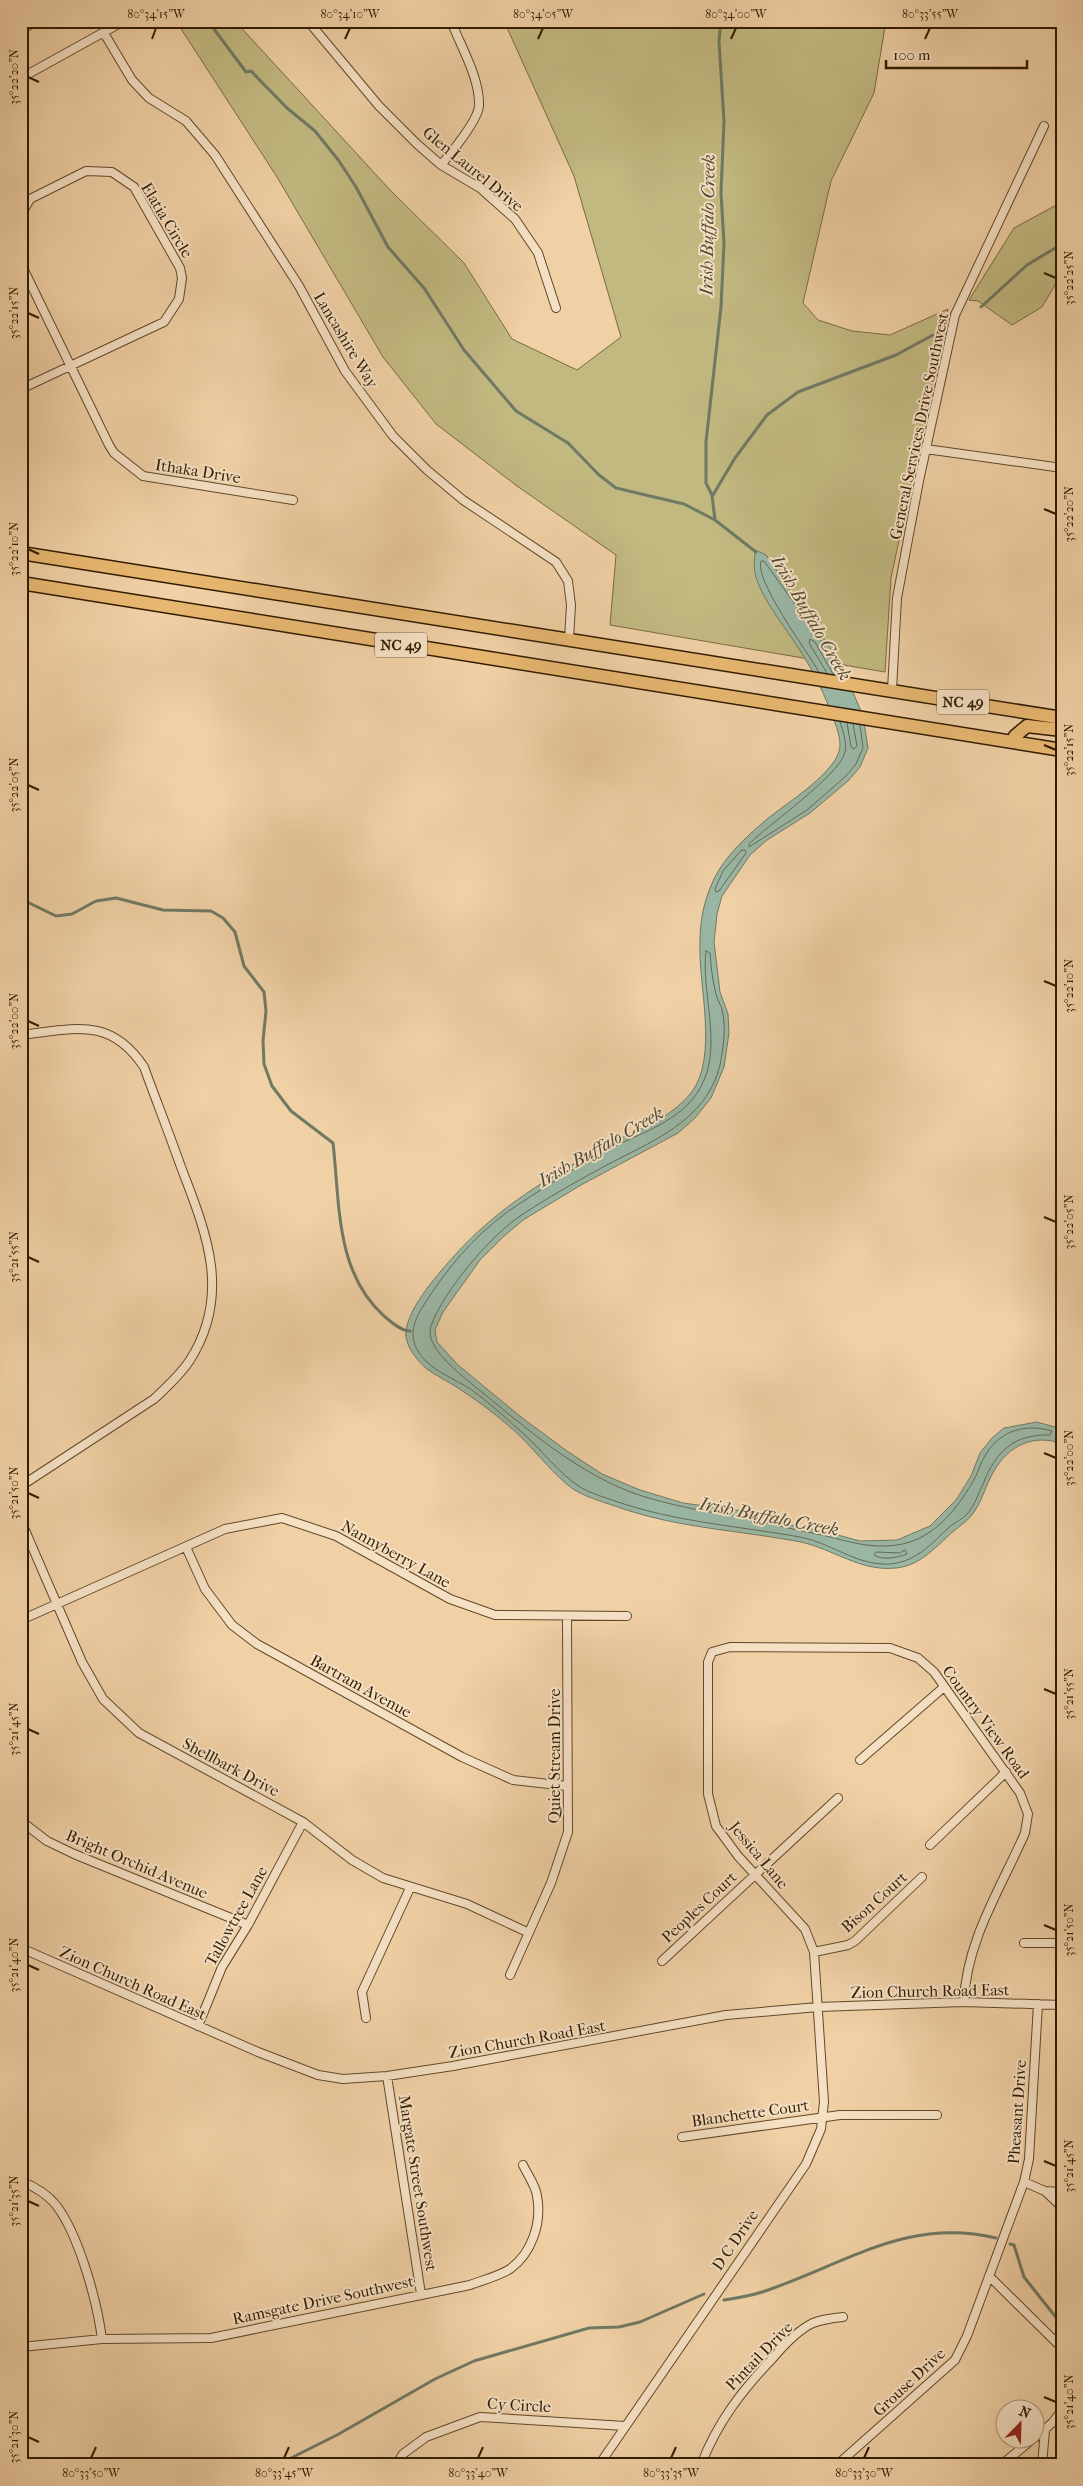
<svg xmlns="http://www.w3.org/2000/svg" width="1083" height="2486" viewBox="0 0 1083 2486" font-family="'IM FELL French Canon',serif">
  <rect width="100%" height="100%" fill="#f0d0a5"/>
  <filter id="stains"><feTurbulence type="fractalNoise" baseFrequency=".004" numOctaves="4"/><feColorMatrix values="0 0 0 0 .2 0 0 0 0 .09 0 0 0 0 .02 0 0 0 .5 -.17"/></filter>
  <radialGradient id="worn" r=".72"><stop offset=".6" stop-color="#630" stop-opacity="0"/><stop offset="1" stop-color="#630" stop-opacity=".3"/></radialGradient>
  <path fill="#c2b981" stroke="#7a6a40" d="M21 21H47L21 35Z
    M176 21H235L390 190 464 263 512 339 577 370 621 337 574 176 504 21H886L874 93 831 181 803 303 818 320 852 331 890 335 948 309 891 578 885 672 610 625 616 555 517 486 436 424 383 357 277 177Z
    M1062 202V273L1042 307 1012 325 978 301 969 300 1014 228Z"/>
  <path fill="#9ab7a6" stroke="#707964" d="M755 550 766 555 841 664 863 716 868 748 860 767 848 781 810 813 767 840 750 855 722 896 717 914 714 942 720 992 728 1014 729 1033 724 1067 711 1098 695 1118 678 1133 581 1185 523 1220 503 1237 480 1260 443 1312 435 1330 437 1342 458 1365 521 1417 567 1451 602 1474 640 1490 683 1503 742 1511 785 1524 823 1531 860 1541 897 1540 930 1526 956 1500 971 1476 980 1453 992 1438 1004 1428 1037 1422 1062 1429V1444C1034 1433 1008 1446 994 1471 986 1484 983 1499 974 1512 969 1520 962 1524 955 1530 937 1545 921 1566 896 1568 861 1572 833 1549 801 1542 738 1530 675 1528 615 1506 600 1501 586 1497 573 1489 554 1475 538 1454 522 1438 500 1417 476 1399 450 1383 443 1379 434 1374 427 1369 417 1361 404 1344 406 1331 409 1306 439 1273 455 1255 497 1208 552 1175 608 1145 637 1129 669 1120 691 1093 719 1057 698 985 700 942 700 920 704 901 713 881 724 857 746 837 766 820 785 804 841 770 840 745 840 733 834 721 830 710 822 688 811 667 797 646 785 627 762 599 756 577 753 569 755 558 755 550Z"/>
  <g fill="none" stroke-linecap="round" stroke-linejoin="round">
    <path stroke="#666a53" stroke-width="1" d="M819 672C807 651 754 580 761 561H764L820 639 840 675
      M827 673 809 643 810 639 815 642 833 674
      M840 722C843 731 847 742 845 752 841 774 768 825 749 844V847L807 810 845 777 856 764 863 748 860 725
      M847 723 851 747 854 749 857 746 853 724
      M742 850H745L746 853 719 891 716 892 715 889 723 871Z
      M706 951 710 953C711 965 712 978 715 990 716 999 722 1005 723 1014 726 1030 723 1049 720 1065 707 1121 650 1142 605 1166 577 1181 549 1197 523 1214 491 1235 444 1290 431 1326 424 1347 459 1373 473 1385 525 1427 578 1475 642 1496 665 1503 687 1508 710 1512 722 1514 736 1514 748 1518 772 1525 797 1530 822 1535 847 1541 870 1549 897 1545 932 1540 955 1512 972 1483 978 1474 980 1463 986 1454 1000 1431 1025 1423 1052 1431L1050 1435C1014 1434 996 1451 983 1484 978 1494 975 1505 968 1513 962 1520 953 1523 947 1529 928 1548 910 1566 881 1564 852 1562 828 1542 800 1537 738 1526 675 1522 615 1501 601 1496 585 1492 573 1482 553 1467 537 1444 517 1428 503 1415 488 1402 472 1390 454 1378 431 1371 419 1353 405 1331 418 1314 431 1294 454 1259 485 1225 522 1202 551 1183 581 1164 611 1148 645 1131 688 1119 704 1080 721 1041 701 991 706 951Z
      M905 1550 907 1554C899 1557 883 1561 874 1555L876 1552 900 1553Z"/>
    <path stroke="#707964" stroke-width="3" d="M208 21 246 72 251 71 287 108 315 131 339 161 356 187 388 247 424 288 464 350 516 411 568 443 599 475 616 488 684 504 715 520
      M721 21 719 41 724 121 721 193 724 243 721 307 706 442V483L712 495 715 520 756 552
      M981 307 1027 265 1062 244
      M713 495 735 458 767 415 798 392 896 355 933 335
      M21 899 56 916 72 914 96 901 116 898 163 910 211 911 223 918 235 932 244 966 264 992 266 1011 263 1041 264 1064 272 1086 291 1111 333 1143C340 1203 335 1272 384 1316 391 1322 401 1331 410 1331
      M1010 2244 1014 2245 1024 2277 1062 2325
      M724 2300C737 2298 750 2296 762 2292 842 2266 907 2216 996 2238
      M277 2465 337 2435 435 2379 474 2361 589 2328 619 2327 640 2322 704 2294"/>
    <g stroke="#614929" stroke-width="10">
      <path id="minor" d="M308 21 379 106 417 144 441 165 480 188 515 219 538 253 556 308
        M104 33 132 80 149 98 186 121 215 155 299 286 345 371 393 436 427 470 463 500 556 562 568 581 571 605 569 639
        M21 78 124 21
        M441 165C451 153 478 121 479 106 480 78 461 47 451 21
        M21 215 30 199 86 171 112 172 134 187 180 268 182 278 179 299 164 322 21 389
        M21 264 109 445 114 453 143 476 293 500
        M926 449 1062 468
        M892 690 897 598 919 481 955 315 1044 126
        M21 1035C74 1029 110 1016 144 1067 156 1100 169 1133 181 1167 206 1232 232 1294 190 1360 181 1374 167 1387 154 1399L21 1486
        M21 1250V1275
        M21 1521 82 1662 103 1699 139 1733 303 1822 352 1860 383 1878 467 1904 527 1932
        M186 1547 205 1589 232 1625 257 1644 462 1757 513 1780 567 1786
        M21 1620 225 1529 282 1518 336 1536 450 1599 495 1615 627 1616
        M860 1760 944 1687
        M21 1821 47 1841 74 1854 248 1925
        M930 1845 1006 1772
        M1024 1943H1062
        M21 1948 258 2052 318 2075 343 2079 387 2076 453 2066 726 2015 818 2007 964 2002 1062 2005
        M814 1952 848 1945 855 1941 922 1877
        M662 1961 838 1798
        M510 1975 551 1883 568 1832 567 1616
        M366 2018 362 1992 410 1888
        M198 2026 222 1967 248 1925 303 1822
        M387 2076 421 2294
        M682 2137 840 2115H937
        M21 2181C33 2186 48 2195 56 2205 79 2235 97 2301 102 2339
        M1024 2182 1045 2191 1062 2192
        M1045 2191 1062 2207
        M989 2276 1062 2348
        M21 2347 102 2339 211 2338 470 2285C483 2280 499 2276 510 2269 532 2253 542 2223 537 2196 536 2186 527 2174 523 2165
        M1036 2437 1053 2422 1062 2410
        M396 2465 403 2454 426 2437 480 2417 625 2426
        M599 2465 806 2164 821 2129 824 2102 814 1952 805 1929 738 1856 716 1826 708 1794V1662L712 1652 730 1647 890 1648 918 1658 934 1672 1020 1793 1028 1814 1025 1833C1001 1888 966 1941 964 2002
        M701 2465C717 2423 742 2390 773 2358 784 2345 798 2330 813 2323 823 2319 833 2318 843 2317
        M837 2465 955 2360 967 2336 1024 2182 1029 2159 1038 2004
        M1001 2465 1034 2438
        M1042 2465 1045 2430"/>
    </g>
    <g stroke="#311c00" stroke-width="15">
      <path id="trunk" d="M21 553 1062 718
        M21 583 1062 750
        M1015 742V736L1027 726 1062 730"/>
    </g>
    <use href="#minor" stroke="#f5e0c4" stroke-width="8"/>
    <use href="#trunk" stroke="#e8b872" stroke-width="12"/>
  </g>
  <path fill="none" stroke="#311c00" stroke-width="2" d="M152 39 156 28M345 39 350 28M538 39 543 28M731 39 736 28M925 39 930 28M28 77 39 82M1044 273 1056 278M28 313 39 318M1044 509 1056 514M28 549 39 554M1044 745 1056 750M28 785 39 790M1044 981 1056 986M28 1021 39 1026M1044 1217 1056 1222M28 1257 39 1262M1044 1453 1056 1458M28 1493 39 1498M1044 1689 1056 1694M28 1729 39 1734M1044 1925 1056 1930M28 1965 39 1970M1044 2161 1056 2166M28 2201 39 2206M1044 2397 1056 2402M28 2437 39 2442M91 2458 96 2447M284 2458 289 2447M478 2458 483 2447M671 2458 676 2447M864 2458 869 2447"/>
  <g text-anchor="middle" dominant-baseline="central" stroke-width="4" stroke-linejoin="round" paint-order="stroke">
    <g fill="#f5e0c4" stroke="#6c573b" stroke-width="1">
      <rect x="375" y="632.5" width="52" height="25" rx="4"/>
      <rect x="937" y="689.5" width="52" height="25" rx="4"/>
    </g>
    <g font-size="15" font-weight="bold" fill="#311c00">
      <text x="401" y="645">NC 49</text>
      <text x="963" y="702">NC 49</text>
    </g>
    <g font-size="16" fill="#311c00" stroke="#f5e0c4">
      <text transform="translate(473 169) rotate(39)">Glen Laurel Drive</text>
      <text transform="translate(167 220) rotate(59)">Elatia Circle</text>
      <text transform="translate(346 340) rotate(59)">Lancashire Way</text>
      <text transform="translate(919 426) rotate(-78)">General Services Drive Southwest</text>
      <text transform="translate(198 471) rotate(9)">Ithaka Drive</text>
      <text transform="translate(396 1554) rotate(29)">Nannyberry Lane</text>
      <text transform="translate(361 1686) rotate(29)">Bartram Avenue</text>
      <text transform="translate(986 1722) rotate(54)">Country View Road</text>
      <text transform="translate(554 1756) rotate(-90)">Quiet Stream Drive</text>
      <text transform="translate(231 1767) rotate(28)">Shellbark Drive</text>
      <text transform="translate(759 1855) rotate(50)">Jessica Lane</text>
      <text transform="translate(137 1864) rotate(23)">Bright Orchid Avenue</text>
      <text transform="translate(874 1902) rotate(-42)">Bison Court</text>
      <text transform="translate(699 1907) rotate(-43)">Peoples Court</text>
      <text transform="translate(236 1916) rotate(-61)">Tallowtree Lane</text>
      <text transform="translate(133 1983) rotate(24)">Zion Church Road East</text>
      <text transform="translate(930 1991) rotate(-1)">Zion Church Road East</text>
      <text transform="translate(527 2039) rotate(-10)">Zion Church Road East</text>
      <text transform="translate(1017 2112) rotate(-86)">Pheasant Drive</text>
      <text transform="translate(750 2113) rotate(-8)">Blanchette Court</text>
      <text transform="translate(418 2183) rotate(81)">Margate Street Southwest</text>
      <text transform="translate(735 2240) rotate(-56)">D C Drive</text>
      <text transform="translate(323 2300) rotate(-12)">Ramsgate Drive Southwest</text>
      <text transform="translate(759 2356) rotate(-46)">Pintail Drive</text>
      <text transform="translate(909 2382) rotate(-43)">Grouse Drive</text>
      <text transform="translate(519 2405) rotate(3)">Cy Circle</text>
    </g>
    <g font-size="18" font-style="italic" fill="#504a32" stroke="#f5e0c4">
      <text transform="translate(708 225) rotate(-89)">Irish Buffalo Creek</text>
      <text transform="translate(811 618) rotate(60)">Irish Buffalo Creek</text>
      <text transform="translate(601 1147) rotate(-30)">Irish Buffalo Creek</text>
      <text transform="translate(769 1517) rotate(11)">Irish Buffalo Creek</text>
    </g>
  </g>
  <rect width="1083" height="2486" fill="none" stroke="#f0d0a5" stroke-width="55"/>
  <g transform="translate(1020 2424) rotate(23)"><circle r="24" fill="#f5e0c4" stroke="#a79276"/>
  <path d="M0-4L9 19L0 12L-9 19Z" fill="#8f2418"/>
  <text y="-8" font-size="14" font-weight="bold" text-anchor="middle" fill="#311c00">N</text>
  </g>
  <path d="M886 60v8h141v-8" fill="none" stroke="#311c00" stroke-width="2.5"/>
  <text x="893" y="60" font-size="15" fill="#311c00" stroke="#f5e0c4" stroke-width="4" paint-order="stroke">100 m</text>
  <rect x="28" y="28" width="1028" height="2430" fill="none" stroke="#311c00" stroke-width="2"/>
  <g font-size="12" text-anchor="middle" fill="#311c00">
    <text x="156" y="18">80°34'15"W</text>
    <text x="350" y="18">80°34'10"W</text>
    <text x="543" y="18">80°34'05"W</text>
    <text x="736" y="18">80°34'00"W</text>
    <text x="930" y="18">80°33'55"W</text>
    <text transform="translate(14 77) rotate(-90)" y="4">35°22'20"N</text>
    <text transform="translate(1069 278) rotate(-90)" y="4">35°22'25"N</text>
    <text transform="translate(14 313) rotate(-90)" y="4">35°22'15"N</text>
    <text transform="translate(1069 514) rotate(-90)" y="4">35°22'20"N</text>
    <text transform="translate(14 549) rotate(-90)" y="4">35°22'10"N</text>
    <text transform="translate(1069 750) rotate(-90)" y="4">35°22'15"N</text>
    <text transform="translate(14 785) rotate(-90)" y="4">35°22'05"N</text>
    <text transform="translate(1069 986) rotate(-90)" y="4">35°22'10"N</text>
    <text transform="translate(14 1021) rotate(-90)" y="4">35°22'00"N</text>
    <text transform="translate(1069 1222) rotate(-90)" y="4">35°22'05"N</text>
    <text transform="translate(14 1257) rotate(-90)" y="4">35°21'55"N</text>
    <text transform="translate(1069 1458) rotate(-90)" y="4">35°22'00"N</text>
    <text transform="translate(14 1493) rotate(-90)" y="4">35°21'50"N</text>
    <text transform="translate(1069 1694) rotate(-90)" y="4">35°21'55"N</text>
    <text transform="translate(14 1729) rotate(-90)" y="4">35°21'45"N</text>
    <text transform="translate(1069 1930) rotate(-90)" y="4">35°21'50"N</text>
    <text transform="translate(14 1965) rotate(-90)" y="4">35°21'40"N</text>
    <text transform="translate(1069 2166) rotate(-90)" y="4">35°21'45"N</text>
    <text transform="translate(14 2201) rotate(-90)" y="4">35°21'35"N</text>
    <text transform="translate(1069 2402) rotate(-90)" y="4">35°21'40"N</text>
    <text transform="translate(14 2437) rotate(-90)" y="4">35°21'30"N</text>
    <text x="91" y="2477">80°33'50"W</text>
    <text x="284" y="2477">80°33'45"W</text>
    <text x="478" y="2477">80°33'40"W</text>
    <text x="671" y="2477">80°33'35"W</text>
    <text x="864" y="2477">80°33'30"W</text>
  </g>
  <rect width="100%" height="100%" filter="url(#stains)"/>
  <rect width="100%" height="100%" fill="url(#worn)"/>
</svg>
